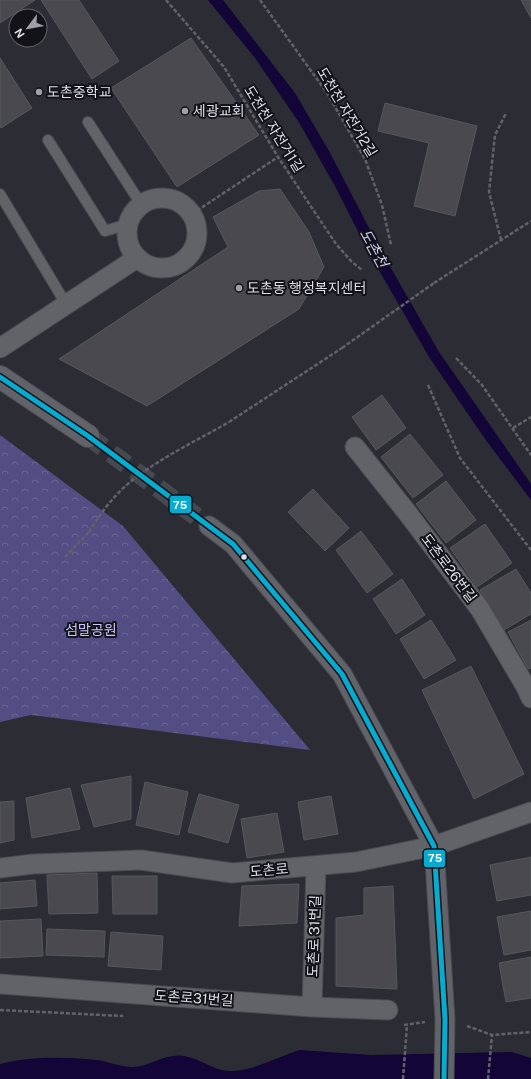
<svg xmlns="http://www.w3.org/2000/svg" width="531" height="1079" viewBox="0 0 531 1079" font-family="'Public Sans','Noto Sans KR',sans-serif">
  <defs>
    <pattern id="forest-crowns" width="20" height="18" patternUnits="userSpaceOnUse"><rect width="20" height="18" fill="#524e83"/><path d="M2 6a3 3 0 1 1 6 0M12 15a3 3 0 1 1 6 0" fill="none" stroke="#6a6795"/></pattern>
  </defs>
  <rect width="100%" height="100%" fill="#2c2c34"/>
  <path fill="url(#forest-crowns)" d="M0 435 123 526 310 750 31 715 0 722Z"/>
  <path fill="#130537" d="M208 0H223L295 93 329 151 380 249 439 352 531 484V500L485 439 429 357 369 253 336 188 300 124 255 58Z
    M299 1050 371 1055 512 1052 531 1058V1079H0V1064C31 1056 65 1057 96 1060 108 1061 120 1067 132 1067 150 1067 165 1053 184 1056 202 1059 214 1072 233 1071 255 1070 278 1057 299 1050Z"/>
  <path fill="#49494f" stroke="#57575e" d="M0 0H35L0 23Z
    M41 0H79L119 61 92 79Z
    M521 0H531V18Z
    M191 38 259 135 177 187 111 88Z
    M0 58 32 108 1 128 0 126Z
    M385 103 477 126 455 216 414 206 429 143 378 131Z
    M280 189 309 232 324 267 299 309 147 406 59 359 228 247 213 217 259 191Z
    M382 395 406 428 376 450 352 417Z
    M410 434 443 475 413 498 381 457Z
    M446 481 476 520 446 543 416 504Z
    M313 489 349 528 325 551 288 512Z
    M485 524 512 563 477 587 450 548Z
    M361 531 393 574 367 593 336 550Z
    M516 569 531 593V614L504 630 480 590Z
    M402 579 425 615 396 634 373 599Z
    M431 620 456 660 424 679 400 639Z
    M531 620V668L528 669 508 632Z
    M471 666 524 774 474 799 422 690Z
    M131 776V819L94 827 81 785Z
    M145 782 188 792 179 835 136 825Z
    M70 788 80 829 32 838 26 798Z
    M199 794 239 805 228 843 188 832Z
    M331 796 338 834 304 840 298 802Z
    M14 801V840L0 843V802Z
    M277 813 284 852 247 858 241 819Z
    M531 857V895L497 901 490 865Z
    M97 873 98 913 49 914 47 875Z
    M112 876H157V914H113Z
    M35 880 37 906 0 909V883Z
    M299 884 297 923 239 926 242 886Z
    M393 886 397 989 336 986V918L364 915V888Z
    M531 911V950L504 955 497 917Z
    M41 919 43 956 0 958V921Z
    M47 929 105 931 104 957 46 955Z
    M111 932 163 936 161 970 108 966Z
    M531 957V998L506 1002 499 963Z"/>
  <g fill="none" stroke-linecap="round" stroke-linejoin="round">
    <path stroke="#47474f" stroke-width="19" stroke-dasharray="19 10" stroke-linecap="butt" d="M88 436 209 526"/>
    <g stroke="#4a4a51" stroke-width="12">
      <path id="service" d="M88 122 141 204
        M48 140 105 231 128 224
        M0 194 66 304"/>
    </g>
    <g stroke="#4a4a51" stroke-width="21">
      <path id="minor" d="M127 233a35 35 0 1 1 70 0a35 35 0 1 1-70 0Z
        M0 348 137 258
        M355 447 409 515 480 609 526 687 531 698
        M209 526 233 544 342 674 434 846 445 1019 444 1079
        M0 868 33 864 141 860 232 873 356 862 434 846 531 812
        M0 984 312 1007 388 1010
        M312 1007 316 866"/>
    </g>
    <g stroke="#4a4a51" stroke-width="24">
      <path id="tertiary" d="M0 377 88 436"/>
    </g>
    <path stroke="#626268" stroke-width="2.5" stroke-dasharray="4 2" stroke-linecap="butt" d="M166 0 224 67 278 157 336 244 352 262 362 270
      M260 0 327 93 365 159 382 205 391 245
      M192 214 278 157
      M501 240 489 192 495 135 506 113
      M434 283 531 221
      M456 358 482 385 531 455
      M428 385 460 458 531 550
      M229 422 342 348
      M513 428 531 417
      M65 557 89 532
      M0 1010 123 1016
      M404 1025 425 1022
      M467 1026 492 1035 531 1032
      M403 1079 407 1025
      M488 1079 492 1035"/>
    <use href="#service" stroke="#626269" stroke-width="10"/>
    <use href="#minor" stroke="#626269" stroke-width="19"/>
    <use href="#tertiary" stroke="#626269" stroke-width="22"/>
    <path stroke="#626268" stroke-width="2.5" stroke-dasharray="4 2" stroke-linecap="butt" d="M342 348 434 283
      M89 532C96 521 103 510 112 500 138 468 193 443 229 422"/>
    <g stroke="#131219" stroke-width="8">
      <path id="bus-1" d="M0 377 88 436 233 544 342 674 434 846 445 1019 444 1079"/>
    </g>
    <use href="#bus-1" stroke="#06acd0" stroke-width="5"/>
  </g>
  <g fill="#a0a0aa" stroke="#131219" stroke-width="1.5">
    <circle cx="39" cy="92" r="4"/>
    <circle cx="185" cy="111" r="4"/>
    <circle cx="239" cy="288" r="4"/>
  </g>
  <circle fill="#dfdfe9" stroke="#131219" stroke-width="1.5" cx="244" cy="557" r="3.5"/>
  <g text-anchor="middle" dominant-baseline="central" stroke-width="4" stroke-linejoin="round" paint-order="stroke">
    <g font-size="14" fill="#dfdfe9" stroke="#131219" text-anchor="start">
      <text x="47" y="92">도촌중학교</text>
      <text x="193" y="111">세광교회</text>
      <text x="247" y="288">도촌동 행정복지센터</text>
    </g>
    <g font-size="14" fill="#dfdfe9" stroke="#131219">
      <text transform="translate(347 112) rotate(59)">도천천 자전거2길</text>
      <text transform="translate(274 129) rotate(58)">도천천 자전거1길</text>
      <text transform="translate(449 568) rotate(53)">도촌로26번길</text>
      <text transform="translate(269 870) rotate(-5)">도촌로</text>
      <text transform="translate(314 936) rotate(-88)">도촌로 31번길</text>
      <text transform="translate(194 998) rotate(4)">도촌로31번길</text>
    </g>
    <g font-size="14" fill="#c8c6fd" stroke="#131219">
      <text x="91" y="630">섬말공원</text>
    </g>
    <g font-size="15" font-style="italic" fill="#cecdf2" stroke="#131219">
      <text transform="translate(374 248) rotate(61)">도촌천</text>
    </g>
  </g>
  <g stroke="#131219" stroke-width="1.5">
    <rect x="169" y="495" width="23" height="19" rx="4" fill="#06acd0"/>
    <rect x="423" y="849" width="23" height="19" rx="4" fill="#06acd0"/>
  </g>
  <g font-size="11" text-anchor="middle" font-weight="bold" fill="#fff">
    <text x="180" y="509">75</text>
    <text x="435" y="862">75</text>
  </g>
  <g transform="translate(28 28) rotate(238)"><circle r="19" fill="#131219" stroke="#65646c"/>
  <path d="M0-3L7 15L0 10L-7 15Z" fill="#a0a0aa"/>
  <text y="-6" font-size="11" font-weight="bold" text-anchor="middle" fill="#dfdfe9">N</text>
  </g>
</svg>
